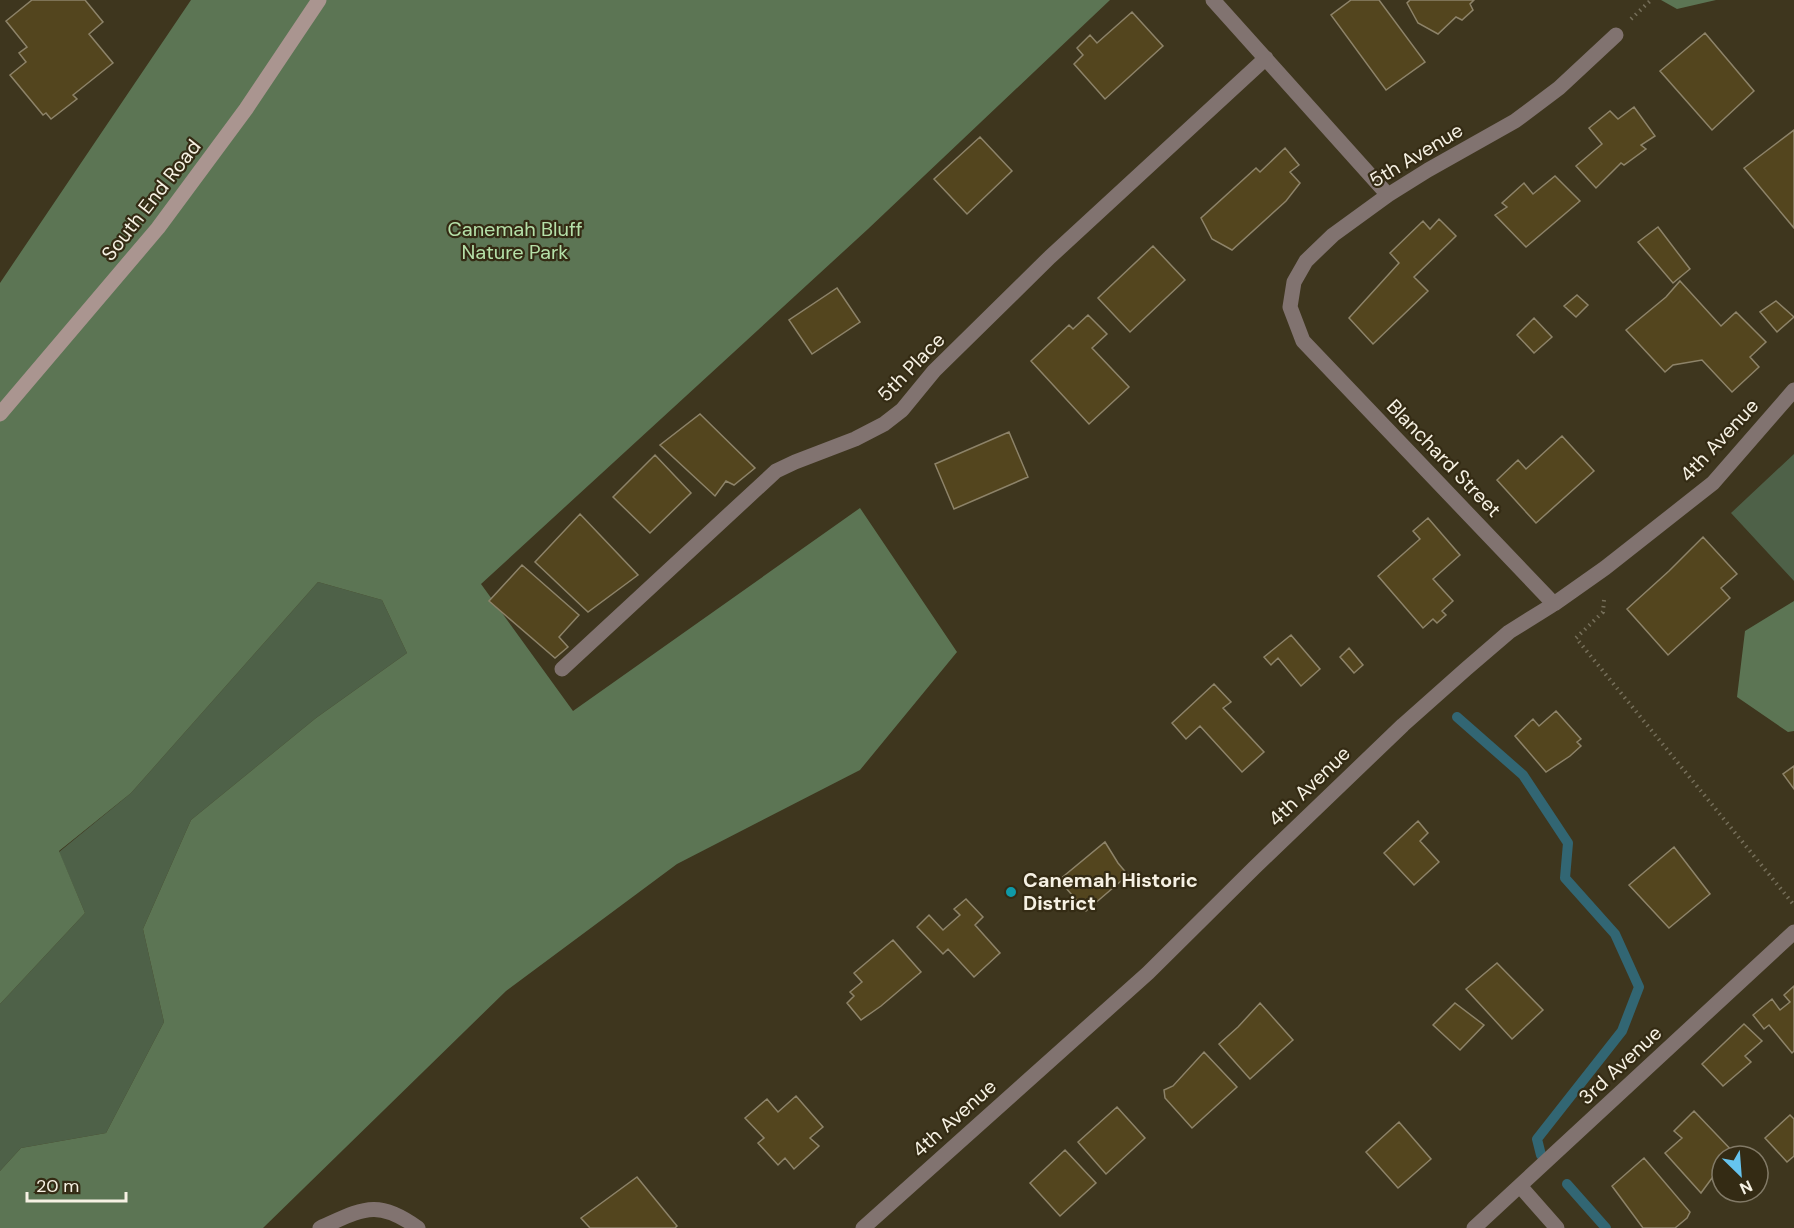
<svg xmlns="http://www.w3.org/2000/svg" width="1794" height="1228" viewBox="0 0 1794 1228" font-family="'DM Sans',sans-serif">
  <rect width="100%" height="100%" fill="#3e361e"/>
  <path fill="#4e6148" d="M1794 454V581L1731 513Z
    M318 582 382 600 407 653 316 718 191 820 143 929 164 1022 106 1133 21 1148 0 1171V1004L85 913 59 852 131 793Z"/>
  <path fill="#5c7554" d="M191 0H1110L868 229 481 584 573 711 860 508 957 652 860 770 677 864 506 991 263 1228H0V1171L21 1148 106 1133 164 1022 143 929 191 820 316 718 407 653 382 600 318 582 131 793 59 851 85 913 0 1004V283Z
    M1661 0H1716L1677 9Z
    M1794 601V731L1788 732 1737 697 1745 631Z"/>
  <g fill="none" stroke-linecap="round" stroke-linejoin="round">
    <path stroke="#326673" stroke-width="10" d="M1457 717 1523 775 1568 843 1565 878 1615 934 1639 987 1622 1031 1537 1139 1541 1155
      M1567 1184 1606 1228"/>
  </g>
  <path fill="#53451e" stroke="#8d8369" stroke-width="1.5" d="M32 0H85L103 22 89 34 113 63 73 95 77 99 51 119 46 113 43 115 10 75 26 62 19 53 27 47 6 21Z
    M1351 0H1379L1425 62 1386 90 1331 15Z
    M1410 0H1474L1470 4 1473 10 1462 20 1456 17 1438 34 1418 23 1407 3Z
    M1132 12 1163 46 1105 99 1074 64 1083 55 1077 48 1090 35 1097 43Z
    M1705 33 1754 91 1712 130 1660 71Z
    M1634 107 1655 136 1641 145 1646 149 1624 165 1621 163 1596 188 1576 166 1602 144 1589 128 1610 111 1618 119Z
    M1794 130V228L1744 168Z
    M980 137 1012 171 967 214 934 179Z
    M1285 148 1299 165 1290 172 1300 183 1286 201 1232 250 1212 239 1201 218 1256 168 1260 172Z
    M1555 176 1580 201 1526 247 1495 215 1507 207 1502 203 1524 183 1533 194Z
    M1439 219 1456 236 1414 277 1428 291 1373 344 1349 318 1399 263 1390 253 1423 221 1430 229Z
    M1658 227 1690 269 1673 283 1638 242Z
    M1153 246 1185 280 1130 332 1098 298Z
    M1680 281 1721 326 1736 312 1766 342 1750 357 1759 367 1732 392 1702 360 1673 365 1665 372 1626 330 1666 297Z
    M837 288 860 322 812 354 789 320Z
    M1577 295 1588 305 1576 317 1564 306Z
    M1776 301 1794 317 1777 332 1760 312Z
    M1088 315 1107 334 1092 348 1129 387 1089 424 1031 361 1069 325 1073 329Z
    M1534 318 1552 337 1534 353 1517 335Z
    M700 414 755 468 734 485 726 481 715 496 660 445Z
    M1009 432 1028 477 954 509 935 464Z
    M1562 436 1594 471 1536 523 1497 480 1518 460 1526 469Z
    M655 455 691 493 650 533 613 497Z
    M580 514 638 575 588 612 535 562Z
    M1428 518 1460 555 1433 579 1453 601 1442 611 1446 615 1437 623 1433 619 1423 628 1378 576 1420 539 1413 531Z
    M1703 537 1737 574 1721 588 1730 598 1668 655 1627 609 1669 571Z
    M522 565 579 615 559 637 568 647 555 658 489 601Z
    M1291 635 1320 669 1301 686 1278 658 1271 665 1264 657Z
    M1349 648 1363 665 1354 673 1340 657Z
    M1214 684 1231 702 1223 708 1264 752 1242 772 1200 726 1186 739 1172 723Z
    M1556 711 1581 739 1577 742 1581 746 1570 756 1546 772 1515 736 1533 719 1539 726Z
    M1794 766V789L1783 774Z
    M1418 821 1428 833 1420 841 1439 862 1414 885 1384 853Z
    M1105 842 1118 863 1128 875 1086 911 1059 880Z
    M1674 847 1710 894 1669 928 1629 885Z
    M966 899 983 917 975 925 1000 953 974 977 948 949 943 954 917 927 929 915 943 930 960 915 954 909Z
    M893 940 921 972 881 1006 861 1020 847 1003 854 996 850 992 862 982 854 973Z
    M1497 963 1543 1010 1512 1039 1466 989Z
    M1794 986V1051L1792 1053 1769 1025 1764 1029 1753 1015 1772 999 1780 1010 1790 1002 1784 995Z
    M1260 1003 1293 1040 1250 1079 1219 1044 1238 1027Z
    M1455 1003 1484 1025 1460 1050 1433 1025Z
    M1744 1024 1762 1041 1745 1056 1751 1062 1723 1086 1702 1064Z
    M1204 1052 1237 1087 1192 1128 1165 1098 1164 1090 1173 1086Z
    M796 1096 823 1127 810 1138 819 1146 794 1169 785 1158 778 1165 758 1143 764 1138 745 1118 767 1099 778 1112Z
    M1117 1107 1145 1138 1106 1174 1078 1142Z
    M1694 1111 1737 1156H1722V1181L1720 1183 1712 1178 1701 1193 1665 1153 1682 1138 1674 1131Z
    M1790 1115 1794 1119V1156L1787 1162 1765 1138Z
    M1399 1122 1431 1159 1398 1188 1366 1152Z
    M1065 1150 1096 1183 1060 1216 1030 1183Z
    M1644 1158 1690 1212 1687 1218 1675 1228H1643L1612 1186Z
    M637 1177 677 1226 675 1228H590L581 1218Z"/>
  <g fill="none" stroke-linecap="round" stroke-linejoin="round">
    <path stroke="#766f5a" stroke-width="4" stroke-dasharray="1.5 4.5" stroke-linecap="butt" d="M1631 19 1651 0
      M1604 600 1603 612 1576 638 1794 905"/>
    <path stroke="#817370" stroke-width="15" d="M1213 0 1388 195
      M1554 604 1303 341 1290 307 1294 282 1306 261 1333 235 1388 195 1428 170 1515 121 1559 88 1616 35
      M562 669 776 471 795 462 855 439 884 424 902 410 934 371 1050 257 1266 58
      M1520 1186 1557 1228
      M320 1228C363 1209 377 1198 418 1228
      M863 1228 1148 973 1254 868 1403 725 1466 669 1509 632 1554 604 1605 568 1713 483 1794 390
      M1474 1228 1794 932"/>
    <path stroke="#aa9590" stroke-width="15" d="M0 414 158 228 246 109 319 0"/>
  </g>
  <circle fill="#0f9aa8" stroke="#342b14" stroke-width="2" cx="1011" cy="892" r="6"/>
  <g text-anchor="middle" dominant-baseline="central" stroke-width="4.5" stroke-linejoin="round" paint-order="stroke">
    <g font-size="20" fill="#f6f1e3" stroke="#342b14">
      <text transform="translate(1416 155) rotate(-31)">5th Avenue</text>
      <text transform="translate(151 200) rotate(-52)">South End Road</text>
      <text transform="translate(911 367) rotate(-46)">5th Place</text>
      <text transform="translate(1719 440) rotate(-47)">4th Avenue</text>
      <text transform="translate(1444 458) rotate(46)">Blanchard Street</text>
      <text transform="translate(1309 786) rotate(-44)">4th Avenue</text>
      <text transform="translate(1620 1065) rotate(-43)">3rd Avenue</text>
      <text transform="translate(954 1118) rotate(-42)">4th Avenue</text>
    </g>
    <g font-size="20" fill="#b5e0a8" stroke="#342b14">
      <text x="515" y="229">Canemah Bluff<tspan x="515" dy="23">Nature Park</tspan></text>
    </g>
    <g font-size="20" font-weight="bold" fill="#f6f1e3" stroke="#342b14" text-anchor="start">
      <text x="1023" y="880">Canemah Historic<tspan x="1023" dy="23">District</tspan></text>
    </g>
  </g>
  <g transform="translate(1740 1174) rotate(155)"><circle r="28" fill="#342b14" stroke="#827a67" stroke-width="1.5"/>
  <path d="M0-4.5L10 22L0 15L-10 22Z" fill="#66c4ef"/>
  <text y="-9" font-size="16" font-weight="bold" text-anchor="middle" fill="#f6f1e3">N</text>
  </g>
  <path d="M27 1192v9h99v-9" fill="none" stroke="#f6f1e3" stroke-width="3"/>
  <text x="36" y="1192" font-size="18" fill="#f6f1e3" stroke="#342b14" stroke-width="4.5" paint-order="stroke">20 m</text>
</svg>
